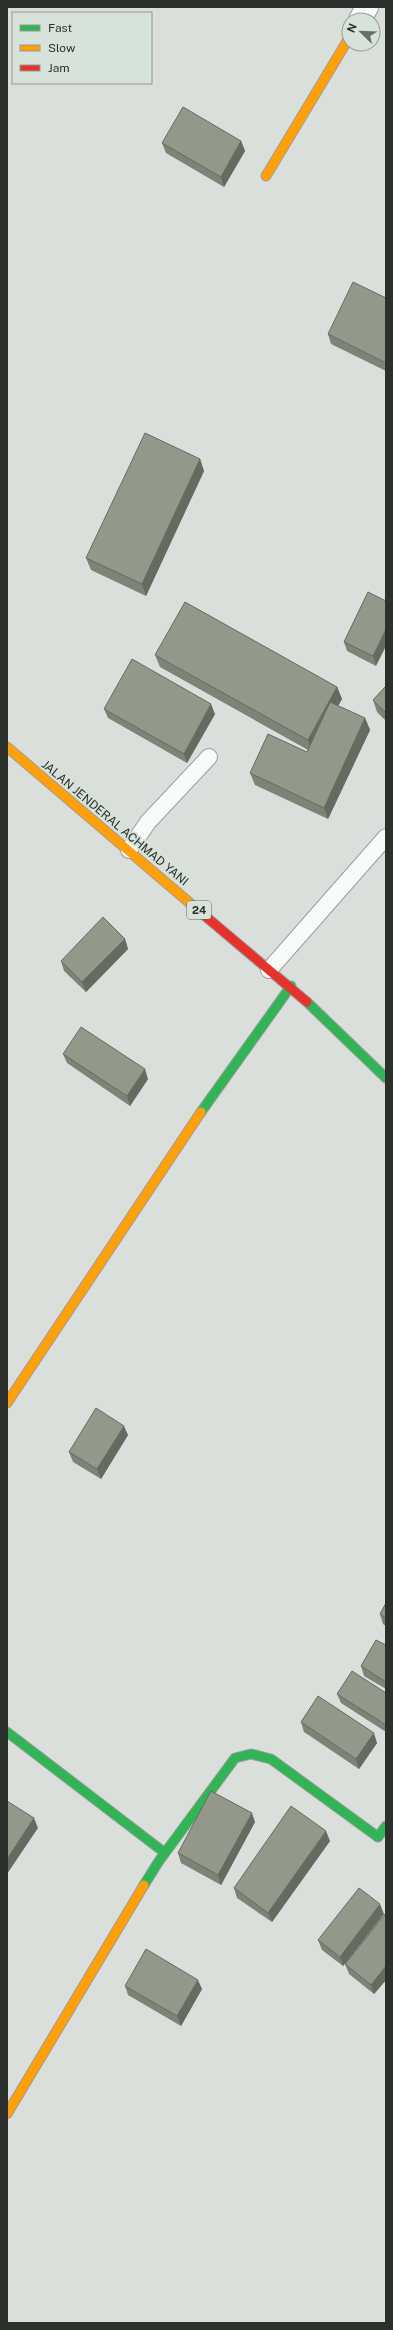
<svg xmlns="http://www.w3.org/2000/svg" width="393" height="2330" viewBox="0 0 393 2330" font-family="'Public Sans',sans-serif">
  <rect width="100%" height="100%" fill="#dadfdb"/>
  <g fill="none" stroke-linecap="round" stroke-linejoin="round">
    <g stroke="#9b9f9c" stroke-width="18">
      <path id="lane" d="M129 850 148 822 209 757
        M269 970 386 837"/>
    </g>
    <g stroke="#9b9f9c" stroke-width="24">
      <path id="street" d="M360 20 367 7"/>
    </g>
    <g stroke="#9b9f9c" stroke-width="11">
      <path id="fast" d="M307 1002 386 1078
        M201 1112 291 986
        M7 1732 165 1853
        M144 1885 159 1861 235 1758 251 1754 271 1759 378 1837 386 1826"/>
    </g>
    <g stroke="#9b9f9c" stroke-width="11">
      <path id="slow" d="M266 176 349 38
        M7 747 198 910
        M7 1403 201 1112
        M7 2114 144 1885"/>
    </g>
    <g stroke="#9b9f9c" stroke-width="11">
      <path id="jam" d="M198 910 307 1002"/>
    </g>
    <use href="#lane" stroke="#f9fafa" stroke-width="16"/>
    <use href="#street" stroke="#f9fafa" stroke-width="22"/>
    <use href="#fast" stroke="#30b455" stroke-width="9"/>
    <use href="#slow" stroke="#ff9f0a" stroke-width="9"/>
    <use href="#jam" stroke="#e5322d" stroke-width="9"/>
  </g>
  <path fill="#7e8378" d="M241 141 245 151 224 187 166 153 162 143Z
    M386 298V371L331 344 328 334Z
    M200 459 204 471 146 596 91 570 86 558Z
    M368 592 376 666 347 651 344 642Z
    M155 655 337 687 342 699 338 706 365 718 370 730 328 819 255 785 250 773 307 752 308 750 160 667Z
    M386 686V721L377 712 373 700Z
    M104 709 215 714 187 763 108 718Z
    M125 939 128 949 86 992 64 971 61 961Z
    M63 1054 148 1079 130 1106 67 1063Z
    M128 1435 101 1479 73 1462 69 1452Z
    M386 1603V1626L383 1624 380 1614Z
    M386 1645V1689L364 1676 361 1666Z
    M386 1693V1732L341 1703 337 1694Z
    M301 1722 377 1743 359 1769 304 1732Z
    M255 1822 221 1885 181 1863 178 1853Z
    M330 1841 272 1922 237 1898 234 1888Z
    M386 1913V1980L374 1994 349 1974 345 1964Z
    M384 1914 343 1966 322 1950 318 1940Z
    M125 1986 202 1989 181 2026 128 1995Z"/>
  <path fill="#676a61" d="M241 141 245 151 224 187 221 177Z
    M200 459 204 471 146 596 142 584Z
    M386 629V646L376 666 373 656Z
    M337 687 342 699 312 752 308 740Z
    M211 704 215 714 187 763 184 754Z
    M365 718 370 730 328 819 324 808Z
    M125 939 128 949 86 992 82 982Z
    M145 1069 148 1079 130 1106 127 1096Z
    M124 1426 128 1435 101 1479 97 1469Z
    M374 1733 377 1743 359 1769 356 1759Z
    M252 1813 255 1822 221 1885 218 1875Z
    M34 1818 38 1828 7 1874V1859Z
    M326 1831 330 1841 272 1922 268 1913Z
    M380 1904 384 1914 343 1966 340 1957Z
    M386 1966V1980L374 1994 371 1985Z
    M198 1980 202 1989 181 2026 177 2016Z"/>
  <path fill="#93988b" stroke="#676a61" d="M183 107 241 141 221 177 162 143Z
    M353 282 386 298V363L328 334Z
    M145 433 200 459 142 584 86 558Z
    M368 592 386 601V629L373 656 344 642Z
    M185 602 337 687 308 740 155 655Z
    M132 659 211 704 184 754 104 709Z
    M386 686V713L373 700Z
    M330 702 365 718 324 808 250 773 268 734 307 752Z
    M103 917 125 939 82 982 61 961Z
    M81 1027 145 1069 127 1096 63 1054Z
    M96 1408 124 1426 97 1469 69 1452Z
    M386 1603V1618L380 1614Z
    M376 1640 386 1645V1682L361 1666Z
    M352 1671 386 1693V1725L337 1694Z
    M318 1696 374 1733 356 1759 301 1722Z
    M211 1791 252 1813 218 1875 178 1853Z
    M7 1801 34 1818 7 1859Z
    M291 1806 326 1831 268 1913 234 1888Z
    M359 1888 380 1904 340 1957 318 1940Z
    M386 1913V1966L371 1985 345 1964Z
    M146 1949 198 1980 177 2016 125 1986Z"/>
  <g text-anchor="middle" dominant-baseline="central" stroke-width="4" stroke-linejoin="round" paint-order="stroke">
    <rect fill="#d7e2da" stroke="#5f6560" stroke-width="1" x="187" y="901" width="24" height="18" rx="3"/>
    <g font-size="11" font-weight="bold" fill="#2b302c">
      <text x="199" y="910">24</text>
    </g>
    <g font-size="12" fill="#2b302c" stroke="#d7e2da">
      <text transform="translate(115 823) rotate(40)">JALAN JENDERAL ACHMAD YANI</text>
    </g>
  </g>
  <rect width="393" height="2330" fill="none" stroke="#2b302c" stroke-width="16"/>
  <rect x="12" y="12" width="140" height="72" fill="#d7e2da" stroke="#929b94"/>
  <rect x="20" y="25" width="20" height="6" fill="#30b455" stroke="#929b94"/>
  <text x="48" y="32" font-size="12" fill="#2b302c">Fast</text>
  <rect x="20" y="45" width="20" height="6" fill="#ff9f0a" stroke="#929b94"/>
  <text x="48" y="52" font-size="12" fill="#2b302c">Slow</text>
  <rect x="20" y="65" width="20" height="6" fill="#e5322d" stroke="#929b94"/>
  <text x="48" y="72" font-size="12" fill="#2b302c">Jam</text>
  <g transform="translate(361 32) rotate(293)"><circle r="19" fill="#d7e2da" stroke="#929b94"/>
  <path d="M0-3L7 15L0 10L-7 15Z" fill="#686d69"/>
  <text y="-6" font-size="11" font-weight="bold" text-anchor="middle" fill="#2b302c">N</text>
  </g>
</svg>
